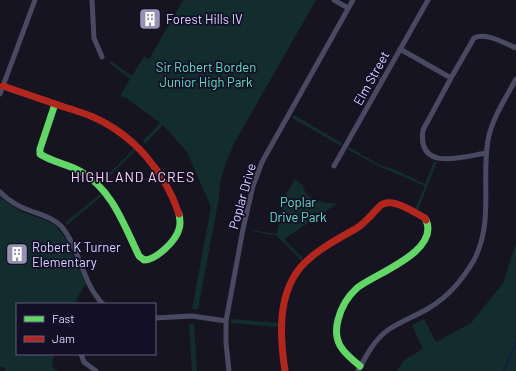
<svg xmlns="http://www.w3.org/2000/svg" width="516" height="371" viewBox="0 0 516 371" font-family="Barlow,sans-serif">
  <rect width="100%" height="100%" fill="#161421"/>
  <path fill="#132c2d" d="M183 0H316L236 140C227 159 219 177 219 198L198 309H192L211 207 187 152 163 125 145 144 143 141 160 123 126 98 120 96 130 79 109 63 111 61 132 76 144 56 149 59Z
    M294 115 342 143 341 146 292 118Z
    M349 147 378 164 396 170 425 184 434 161 437 162 418 210 415 209 425 186 378 166 347 149Z
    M134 149 136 150 102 184 101 182Z
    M295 179 303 185C305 201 325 204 338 203L284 239 303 258 301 260 277 236 252 231V230L277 234 284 198Z
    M101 193 103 195 67 225 65 223Z
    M0 197 20 211 47 221 56 226 66 239 86 283 74 304H17V354H54L52 366 57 371H6L3 367H0Z
    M516 243V371H397L404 360 423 349 412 325 424 319 436 342 471 323 503 283Z
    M231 319 279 323 278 327 231 323Z
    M189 324H194L197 371H192Z"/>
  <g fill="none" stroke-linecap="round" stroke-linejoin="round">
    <path stroke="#0d2144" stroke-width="1.5" d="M504 371 516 342"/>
    <path stroke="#4a4962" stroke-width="5" d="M92 0 94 38 102 57
      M334 0 348 8
      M400 49 451 78
      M0 94 35 0
      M486 153C462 157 417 172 423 130L451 78 474 38C486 32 504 43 516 48
      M334 166 428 0
      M0 192C9 201 19 207 31 211 42 215 53 218 61 226 80 248 82 283 103 304
      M155 318 192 316 226 321
      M81 354 84 362 96 371
      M229 371 226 343V321L243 229 253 186 262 162 353 0
      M358 371C366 356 374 340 388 330 401 321 416 316 429 308 448 297 463 279 474 260 494 222 481 179 488 140 492 118 506 98 516 79"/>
    <path stroke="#63d668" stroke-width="7" d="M55 104 40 149V154C52 162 67 164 80 171 112 189 124 225 139 256L144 260C156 260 176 241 179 229 181 224 180 219 179 214
      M360 366C344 353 332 343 338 320 341 308 347 297 357 288 374 274 440 252 426 220"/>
    <path stroke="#b3261e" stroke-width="7" d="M3 86C23 93 44 100 64 107 74 110 84 113 93 117 134 135 165 172 179 214
      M285 371C280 338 277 296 300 268 314 251 338 239 357 228 366 222 371 215 379 207 390 195 413 212 425 218L426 220"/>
  </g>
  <defs>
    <g id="building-square" transform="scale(1.15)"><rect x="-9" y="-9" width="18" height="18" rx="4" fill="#9591b1" stroke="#130f26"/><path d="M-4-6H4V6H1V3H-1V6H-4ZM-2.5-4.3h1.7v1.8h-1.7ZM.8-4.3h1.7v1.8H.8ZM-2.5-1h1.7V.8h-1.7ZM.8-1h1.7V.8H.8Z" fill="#fff"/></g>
  </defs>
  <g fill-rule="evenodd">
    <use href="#building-square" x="150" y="19"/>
    <use href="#building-square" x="17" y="254"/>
  </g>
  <g text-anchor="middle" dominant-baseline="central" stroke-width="3.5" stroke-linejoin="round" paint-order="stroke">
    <g font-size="13" fill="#d9d4ff" stroke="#130f26" text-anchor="start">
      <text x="166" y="19">Forest Hills IV</text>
      <text x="32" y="247">Robert K Turner<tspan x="32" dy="15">Elementary</tspan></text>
    </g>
    <g font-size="13" fill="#5fe0c0" stroke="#130f26">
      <text x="206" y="67">Sir Robert Borden<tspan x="206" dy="15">Junior High Park</tspan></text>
      <text x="298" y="202">Poplar<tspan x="298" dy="15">Drive Park</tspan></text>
    </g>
    <g font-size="13" fill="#d9d4ff" stroke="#130f26">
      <text transform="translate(371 78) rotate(-61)">Elm Street</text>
      <text transform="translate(242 196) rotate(-74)">Poplar Drive</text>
    </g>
    <g font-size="14" letter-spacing="1" fill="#ffd6f0" stroke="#130f26">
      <text x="133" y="176">HIGHLAND ACRES</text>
    </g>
  </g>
  <rect x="16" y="303" width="140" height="52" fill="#130f26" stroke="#625e7d"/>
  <rect x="24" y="316" width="20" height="6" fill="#63d668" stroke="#625e7d"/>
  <text x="52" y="323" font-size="12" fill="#d9d4ff">Fast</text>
  <rect x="24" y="336" width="20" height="6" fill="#b3261e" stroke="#625e7d"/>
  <text x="52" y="343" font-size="12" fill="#d9d4ff">Jam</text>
</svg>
